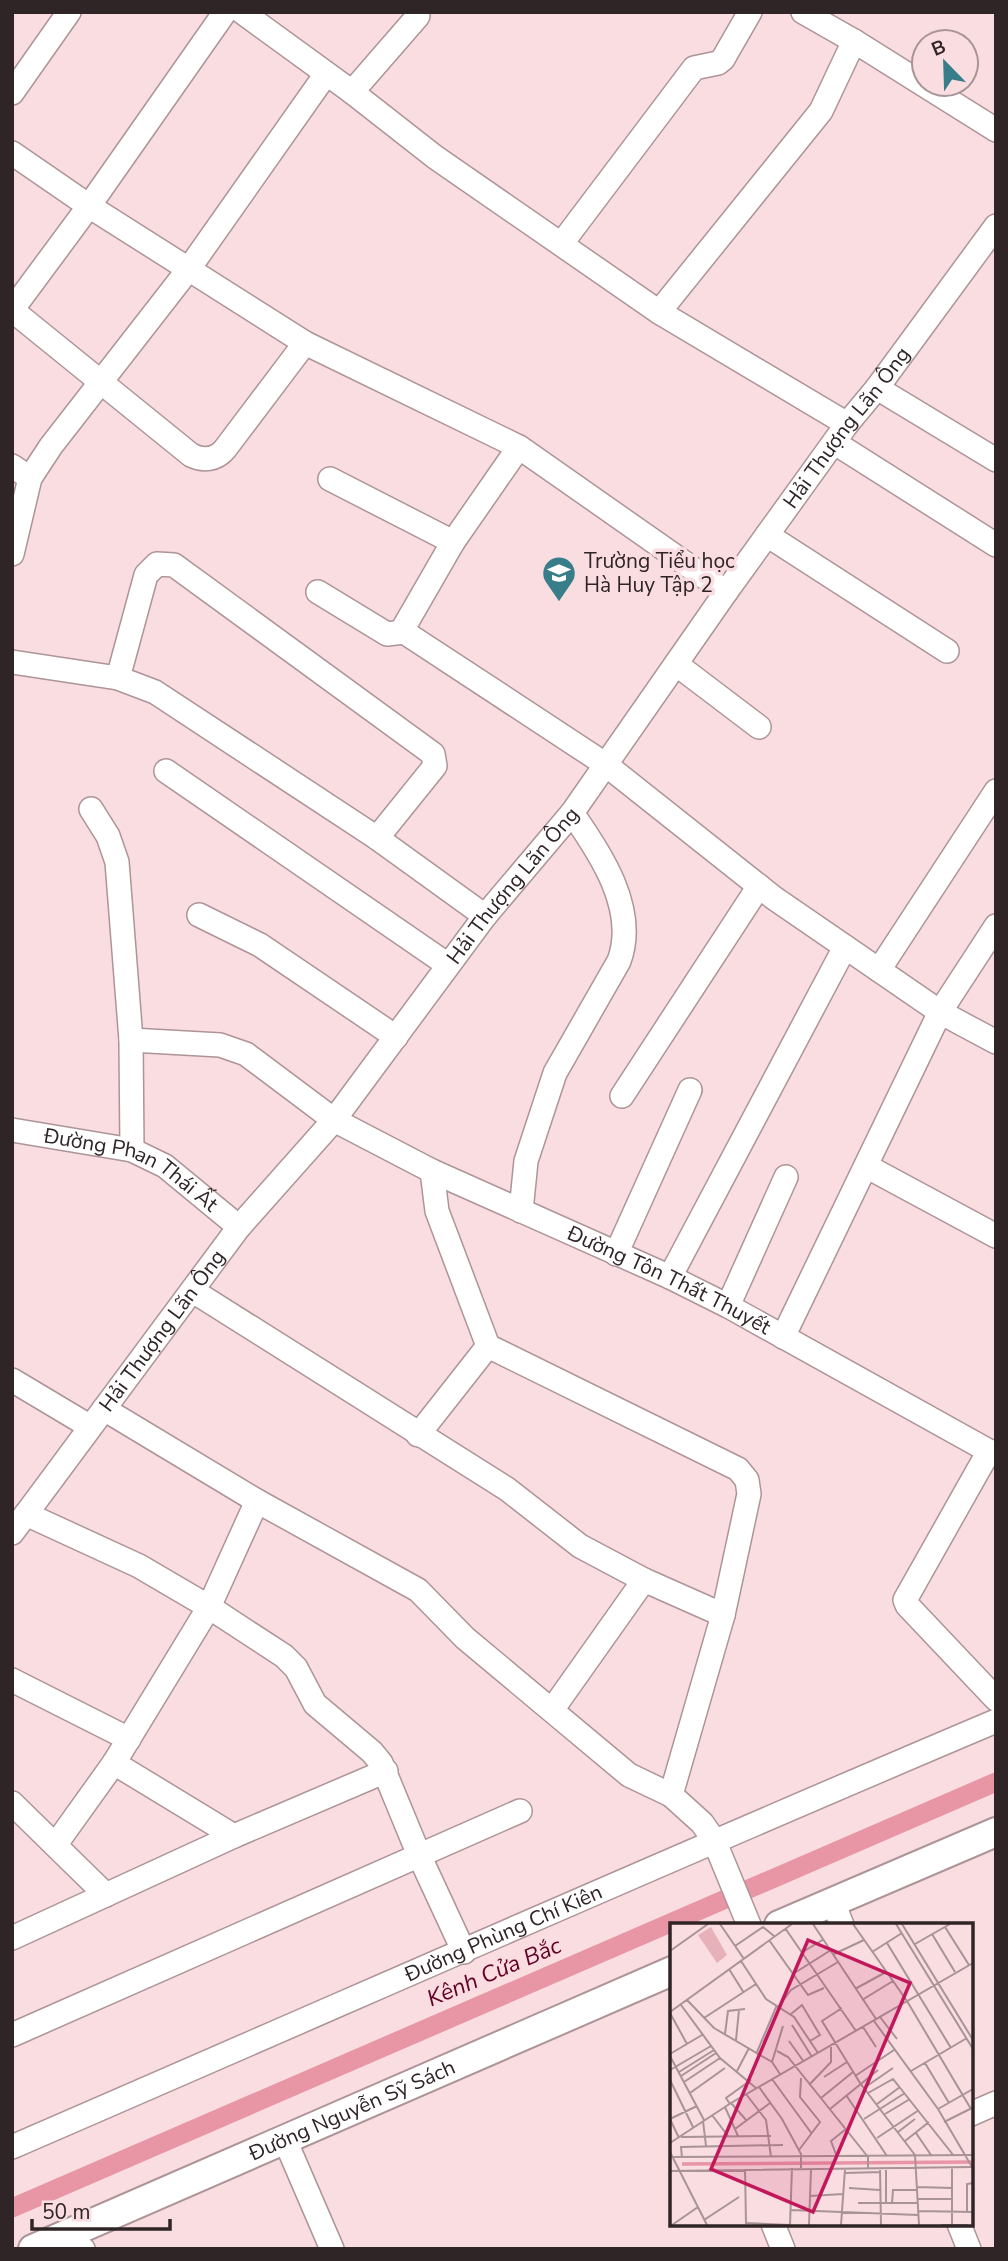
<svg xmlns="http://www.w3.org/2000/svg" width="1008" height="2261" viewBox="0 0 1008 2261" font-family="'Nunito Sans',sans-serif">
  <rect width="100%" height="100%" fill="#f9dde1"/>
  <g fill="none" stroke-linecap="round" stroke-linejoin="round">
    <path stroke="#e895a5" stroke-width="19" d="M12 2208 996 1782"/>
    <g stroke="#ad9497" stroke-width="26">
      <g id="minor">
        <path d="M242 12 352 92 435 157 659 312 847 424"/>
        <path d="M803 12 854 41 996 130"/>
        <path d="M352 92 418 16"/>
        <path d="M12 93 69 12"/>
        <path d="M12 153 89 206 305 343 519 447 726 592"/>
        <path d="M562 243 694 68 718 63 723 59 750 12"/>
        <path d="M12 310 191 455C203 461 216 460 225 449L305 343"/>
        <path d="M12 310 89 206 225 12"/>
        <path d="M659 312 821 111 854 41"/>
        <path d="M877 388 996 460"/>
        <path d="M835 443 996 545"/>
        <path d="M519 447 453 542 404 627V632L605 764 774 898 940 1012 996 1042"/>
        <path d="M12 466 30 478"/>
        <path d="M330 479 453 542"/>
        <path d="M767 535 947 651"/>
        <path d="M12 554 30 478 51 446 188 270 326 74"/>
        <path d="M318 592 387 634 404 632"/>
        <path d="M12 662 118 678 155 692 377 838 485 916"/>
        <path d="M676 664 759 727"/>
        <path d="M118 678 146 575 157 564 174 565 433 754 435 766 377 838"/>
        <path d="M166 771 448 965"/>
        <path d="M91 809 108 836 117 862 131 1040 132 1150"/>
        <path d="M199 915 260 945 396 1037"/>
        <path d="M879 970 996 791"/>
        <path id="s1" d="M131 1040 220 1045 246 1054 334 1120 432 1171 670 1277 728 1306 996 1455"/>
        <path d="M622 1096 759 886"/>
        <path id="s2" d="M12 1130 132 1150 165 1166 239 1227"/>
        <path d="M866 1166 996 1236"/>
        <path d="M432 1171 437 1211 488 1346 738 1469 747 1480 749 1494 723 1615 671 1795"/>
        <path d="M521 1211 526 1161 555 1073 619 961C638 910 601 854 572 813"/>
        <path d="M616 1254 690 1090"/>
        <path d="M670 1277 845 947"/>
        <path d="M193 1291 507 1489 580 1546 644 1580 723 1615"/>
        <path d="M728 1306 786 1177"/>
        <path d="M783 1337 940 1012 996 926"/>
        <path d="M12 1380 89 1426"/>
        <path d="M104 1409 257 1501 418 1590 465 1638 629 1775 671 1795 702 1823 714 1840 749 1925"/>
        <path d="M418 1435 488 1346"/>
        <path d="M989 1451 905 1600 907 1605 996 1699"/>
        <path d="M26 1514 139 1566 209 1607 284 1656 296 1668 315 1704 372 1752 381 1763 419 1855 464 1952"/>
        <path id="s3" d="M12 1533 239 1227 334 1120 485 916 572 813 726 592 847 424 877 388 996 226"/>
        <path d="M12 1680 129 1739"/>
        <path d="M552 1710 644 1580"/>
        <path d="M114 1763 234 1836"/>
        <path d="M12 1803 106 1895"/>
        <path d="M56 1844 114 1763 209 1607 257 1501"/>
        <path d="M833 1902 842 1925"/>
        <path d="M12 1938 234 1836 386 1771"/>
        <path d="M12 2035 520 1811"/>
        <path d="M971 2114 996 2103"/>
        <path d="M285 2140 332 2249"/>
        <path id="s4" d="M12 2147C340 2005 667 1860 996 1721"/>
        <path d="M773 2224 783 2249"/>
        <path d="M959 2224 969 2249"/>
        <path d="M62 2236 83 2249"/>
      </g>
    </g>
    <g stroke="#ad9497" stroke-width="32">
      <g id="major">
        <path d="M779 1925 996 1832"/>
        <path id="s5" d="M33 2249 672 1971"/>
      </g>
    </g>
    <use href="#minor" stroke="#fff" stroke-width="23"/>
    <use href="#major" stroke="#fff" stroke-width="28"/>
  </g>
  <defs>
    <g id="school-pin" transform="scale(1.75)"><path d="M0 17L-7.5 6A9.5 9.5 0 1 1 7.5 6Z" fill="#387e8a" stroke="#f9dde1"/><path d="M0-5L7-2L0 1L-7-2ZM-4 1L0 2.5L4 1V4Q0 6-4 4Z" fill="#fff"/></g>
  </defs>
  <g fill-rule="evenodd">
    <use href="#school-pin" x="559" y="573"/>
  </g>
  <g text-anchor="middle" dominant-baseline="central" stroke-width="7" stroke-linejoin="round" paint-order="stroke">
    <g font-size="21" fill="#2f2426" stroke="#f9dde1">
      <text stroke="none"><textPath href="#s3" startOffset="1386">Hải Thượng Lãn Ông</textPath></text>
      <text stroke="none"><textPath href="#s3" startOffset="819">Hải Thượng Lãn Ông</textPath></text>
      <text stroke="none"><textPath href="#s2" startOffset="128">Đường Phan Thái Ất</textPath></text>
      <text stroke="none"><textPath href="#s1" startOffset="598">Đường Tôn Thất Thuyết</textPath></text>
      <text stroke="none"><textPath href="#s3" startOffset="252">Hải Thượng Lãn Ông</textPath></text>
      <text stroke="none"><textPath href="#s4" startOffset="536">Đường Phùng Chí Kiên</textPath></text>
      <text stroke="none"><textPath href="#s5" startOffset="348">Đường Nguyễn Sỹ Sách</textPath></text>
    </g>
    <g font-size="21" fill="#2f2426" stroke="#f9dde1" text-anchor="start">
      <text x="584" y="561">Trường Tiểu học<tspan x="584" dy="24">Hà Huy Tập 2</tspan></text>
    </g>
    <g font-size="23" font-style="italic" fill="#630026" stroke="#f9dde1">
      <text transform="translate(494 1972) rotate(-23)">Kênh Cửa Bắc</text>
    </g>
  </g>
  <g transform="translate(670 1923)">
    <rect width="303" height="303" fill="#f9dde1"/>
    <path d="M41 4 57 32 47 40 28 12Z" fill="#e7b1ba"/>
    <path fill="none" stroke="#e895a5" stroke-width="3.5" d="M12 241 303 239"/>
    <path fill="none" stroke="#a89396" stroke-width="2" d="M50 1 74 36M143 1 206 96M183 1 237 78 301 186M226 1 303 126M232 1 303 117M275 4 299 42M115 5 186 108M262 11 285 49M99 17 138 72 154 65M217 20 281 125M245 21 280 1M65 23 93 4 104 13M0 28 38 1M202 29 232 10M131 30 154 16M164 31 194 17M71 38 96 76 124 94 148 130M59 46 74 70M126 49 161 27M185 66 216 49M17 77 44 105 102 139 110 151M192 77 223 58M11 82 50 135 86 165M109 83 121 67 168 39M172 85 152 98 190 160 245 232 249 302M0 89 122 1M0 90 17 121M121 91 132 82 150 112 140 118M210 94 227 116M34 95 86 61M204 98 268 186 302 244M122 102 142 134M193 104 206 124M55 111 58 88 75 86M66 117 69 87M119 118 134 139M107 128 118 134 198 234V245M87 129 107 82M0 131 32 112M0 133 34 197M102 139 113 103M255 140 279 180M0 147 41 123M67 148 79 125M241 148 297 115M9 149 44 127M11 153 46 130M185 153 224 127M154 154 177 139M102 156 142 211M0 157 23 204M14 159 50 135M139 162 161 139V124M89 164 112 196 131 231V245M194 165 223 145M20 170 55 145M198 170 223 156 284 233M76 171 96 197 101 234M176 172 217 233M151 175 183 149M61 180 77 198M60 181 56 175 81 157M207 181 230 164M55 184 68 213M160 186 208 147M268 186 303 166M215 191 240 176M42 192 58 213M0 196 27 183M0 196 9 215M194 196 235 170M33 198 36 223M274 199 302 185M65 206 100 180M228 209 245 196M246 210 261 232M11 214 101 213M207 215 249 187M235 218 259 199M0 220 61 180 303 40M129 227 150 199 130 174 131 155M0 229 37 302M3 234 303 232M167 234 161 218 176 206M12 235 11 224 113 222M210 245 211 302M75 246 76 300 120 302 122 245M0 248 303 244M175 250 210 249M247 264 282 265M179 265 210 267M140 273 173 271M248 276H282M188 280H248M216 280V245M222 280 223 267H247M121 287 248 292M248 288 303 289M297 289V261L303 260M34 297 69 274M2 302 28 284M139 302 141 246M171 302 175 246M271 302H298M282 302V244"/>
    <path fill="#c2185b" fill-opacity="0.15" stroke="#c2185b" stroke-width="3.5" d="M138 17 240 60 143 289 41 246Z"/>
    <rect width="303" height="303" fill="none" stroke="#2f2426" stroke-width="3.5"/>
  </g>
  <rect width="1008" height="2261" fill="none" stroke="#2f2426" stroke-width="28"/>
  <g transform="translate(945 63) rotate(337)"><circle r="33" fill="#f9dde1" stroke="#a89396" stroke-width="2"/>
  <path d="M0-5L12 26L0 18L-12 26Z" fill="#387e8a"/>
  <text y="-10" font-size="19" font-weight="bold" text-anchor="middle" fill="#2f2426">B</text>
  </g>
  <path d="M32 2219v10h138v-10" fill="none" stroke="#2f2426" stroke-width="3.5"/>
  <text x="42" y="2219" font-size="21" fill="#2f2426" stroke="#f9dde1" stroke-width="5" paint-order="stroke">50 m</text>
</svg>
